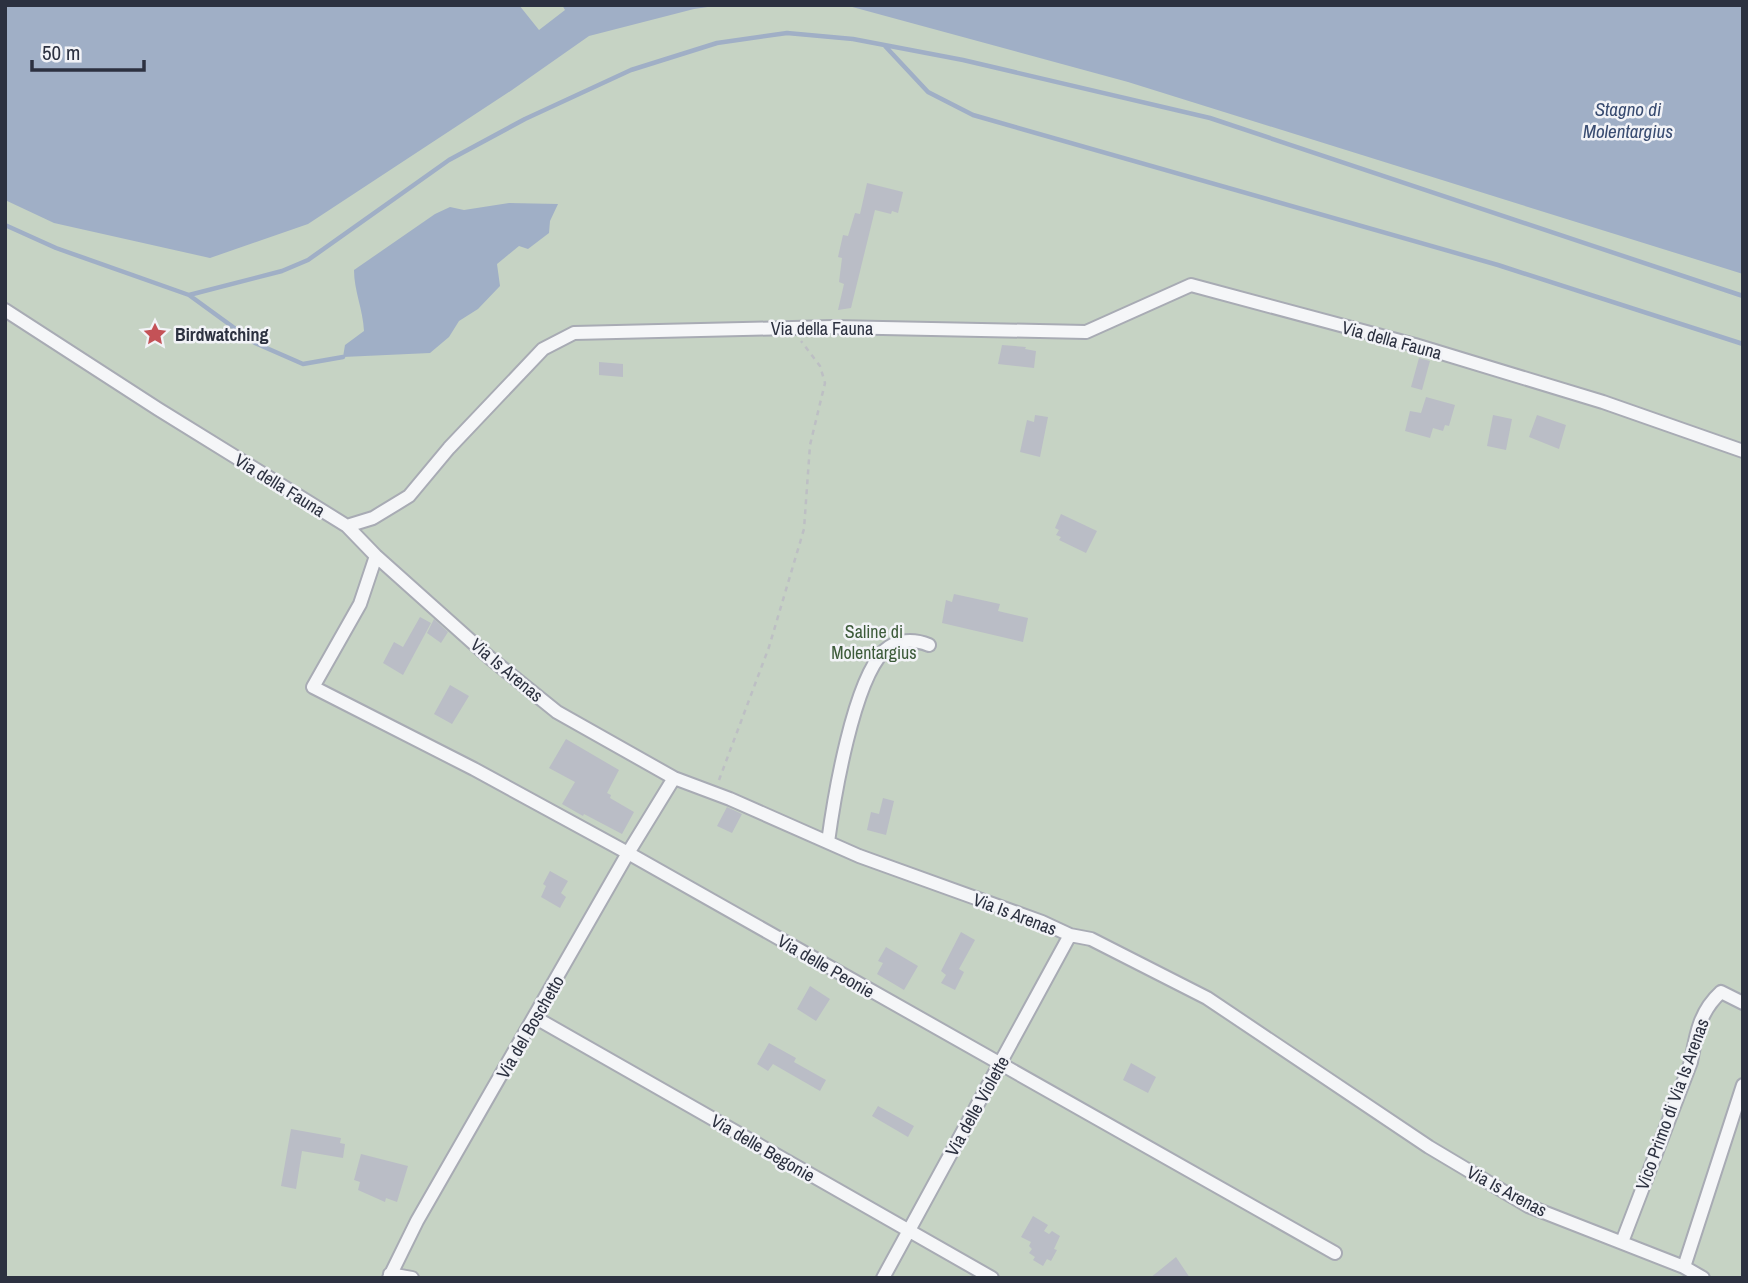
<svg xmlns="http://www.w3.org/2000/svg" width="1748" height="1283" viewBox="0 0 1748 1283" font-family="'Archivo Narrow',sans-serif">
  <rect width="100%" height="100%" fill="#e2e4ea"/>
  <path fill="#c6d3c4" d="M5 5H1743V1278H5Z"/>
  <path fill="#a0afc6" d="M5 5H519L539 30 565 10 562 5H721L694 9 589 36 512 90 308 224 210 258 54 223 5 200Z
    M845 5H1743V274L1128 82Z
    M509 203 558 204 550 221 549 233 528 249 519 246 497 264 500 286 478 309 459 321 449 337 430 353 343 357 345 345 364 331C363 309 354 291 354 270L435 214 450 207 464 210Z"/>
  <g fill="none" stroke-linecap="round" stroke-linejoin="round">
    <path stroke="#a0afc6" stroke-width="4.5" d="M885 46 928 92 973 115 1498 265 1743 344
      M5 225 56 248 189 295 255 343 303 364 343 357
      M189 295 282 271 308 260 449 160 525 119 631 70 717 43 787 33 853 39 963 60 1210 118 1743 296"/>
  </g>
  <path fill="#babdc6" d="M867 183 903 192 898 213 892 211 891 214 875 210 851 308 838 310 844 284 839 282 842 258 838 257 843 235 848 236 855 213 860 214Z
    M1002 345 1026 347 1025 349 1036 351 1034 368 998 364Z
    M1419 358 1430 361 1422 390 1411 387Z
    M599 362 623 364V377L599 375Z
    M1426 397 1455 405 1449 426 1445 425 1443 431 1433 428 1430 438 1405 431 1410 411 1421 413Z
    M1035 415 1048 417 1040 457 1020 452 1027 420 1034 422Z
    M1493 415 1512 419 1506 450 1487 446Z
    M1537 415 1566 425 1559 449 1529 437Z
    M1061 514 1097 531 1086 553 1059 540 1061 537 1056 535 1059 530 1055 528Z
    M954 594 1000 604 998 611 1028 618 1023 642 942 623 946 600 952 602Z
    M420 617 431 623 403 675 383 663 394 642 403 647Z
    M434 619 448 632 441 643 427 633Z
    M450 685 469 696 452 724 434 714Z
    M566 739 619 770 607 793 611 795 610 798 634 812 622 834 584 814 583 816 562 804 575 782 549 768Z
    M883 798 894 801 886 835 867 830 871 812 879 814Z
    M727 807 742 814 732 833 717 826Z
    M550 871 568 881 561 893 566 897 560 908 541 897 546 886 543 884Z
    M961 932 975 940 959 969 964 972 955 990 941 983 946 975 941 971Z
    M886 947 918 966 904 990 877 974 883 963 878 961Z
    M810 986 830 999 816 1021 797 1009Z
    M769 1043 796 1058 794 1062 826 1080 820 1091 773 1064 768 1071 757 1064Z
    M1131 1063 1156 1077 1148 1093 1123 1080Z
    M878 1106 914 1126 908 1137 872 1116Z
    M291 1129 341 1138 340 1143 345 1144 343 1158 302 1151 296 1189 281 1186Z
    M361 1154 408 1166 397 1202 386 1198 385 1202 358 1190 360 1182 354 1180Z
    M1033 1216 1048 1225 1044 1231 1049 1234 1052 1231 1060 1236 1054 1249 1057 1250 1051 1261 1047 1259 1043 1266 1033 1260 1035 1257 1029 1253 1032 1249 1029 1246 1031 1242 1021 1237Z
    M1176 1257 1190 1278H1150Z"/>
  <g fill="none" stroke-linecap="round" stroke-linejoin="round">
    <g stroke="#a8abb4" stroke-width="16">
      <path id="minor" d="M5 310 158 409 347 526 373 518 409 496 449 448 543 349 574 333 833 327 1086 332 1191 285 1415 345 1603 402 1743 451
        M347 526 376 556 490 658 557 712 674 778 730 799 859 856 1042 922 1070 935 1091 939 1207 998 1429 1147 1528 1206 1684 1267 1703 1278
        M376 556 360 604 313 687 474 769 628 853 1335 1253
        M828 842C834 798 853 682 884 651 897 639 914 639 929 645
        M536 1018 992 1278
        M1622 1242 1691 1062C1696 1035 1699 1012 1721 992L1743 1003
        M1684 1267 1743 1085
        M390 1274 412 1278
        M389 1278 417 1221 628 853 674 778
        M883 1278 1070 935"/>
    </g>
    <path stroke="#bdbfc4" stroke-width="2.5" stroke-dasharray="5 5" stroke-linecap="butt" d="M719 780 769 647 804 529 810 445 825 383 820 366 801 341"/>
    <use href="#minor" stroke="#f5f6f8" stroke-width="12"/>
  </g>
  <defs>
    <g id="sight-bare" transform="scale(1.89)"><path d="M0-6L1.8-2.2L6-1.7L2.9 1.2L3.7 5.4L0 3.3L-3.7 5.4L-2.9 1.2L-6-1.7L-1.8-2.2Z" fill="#c45257" stroke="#f2f3f7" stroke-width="2.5" paint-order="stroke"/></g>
  </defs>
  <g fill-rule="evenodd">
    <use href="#sight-bare" x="155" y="334"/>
  </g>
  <g text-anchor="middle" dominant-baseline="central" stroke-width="5" stroke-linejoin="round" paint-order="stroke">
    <g font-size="18" fill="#2c3140" stroke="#f2f3f7">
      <text x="822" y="328">Via della Fauna</text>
      <text transform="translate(1392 340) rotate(15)">Via della Fauna</text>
      <text transform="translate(280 485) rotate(32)">Via della Fauna</text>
      <text transform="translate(507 670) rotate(40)">Via Is Arenas</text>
      <text transform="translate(1015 914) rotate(21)">Via Is Arenas</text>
      <text transform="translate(826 966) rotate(30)">Via delle Peonie</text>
      <text transform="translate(530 1027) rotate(-60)">Via del Boschetto</text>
      <text transform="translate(1672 1104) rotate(-70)">Vico Primo di Via Is Arenas</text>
      <text transform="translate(977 1106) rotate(-61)">Via delle Violette</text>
      <text transform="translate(763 1148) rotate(30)">Via delle Begonie</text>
      <text transform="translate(1507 1191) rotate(28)">Via Is Arenas</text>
    </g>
    <g font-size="18" font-weight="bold" fill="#2c3140" stroke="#f2f3f7" text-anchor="start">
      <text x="175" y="334">Birdwatching</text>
    </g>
    <g font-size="18" fill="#3d5b3a" stroke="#f2f3f7">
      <text x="874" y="631">Saline di<tspan x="874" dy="21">Molentargius</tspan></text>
    </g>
    <g font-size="19" font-style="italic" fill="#394c71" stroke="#f2f3f7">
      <text x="1628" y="109">Stagno di<tspan x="1628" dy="22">Molentargius</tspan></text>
    </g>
  </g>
  <rect width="1748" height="1283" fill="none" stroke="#2c3140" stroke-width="14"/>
  <path d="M32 60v10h112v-10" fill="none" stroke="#2c3140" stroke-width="3.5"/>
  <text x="42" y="60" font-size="21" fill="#2c3140" stroke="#f2f3f7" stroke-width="5" paint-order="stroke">50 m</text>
</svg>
